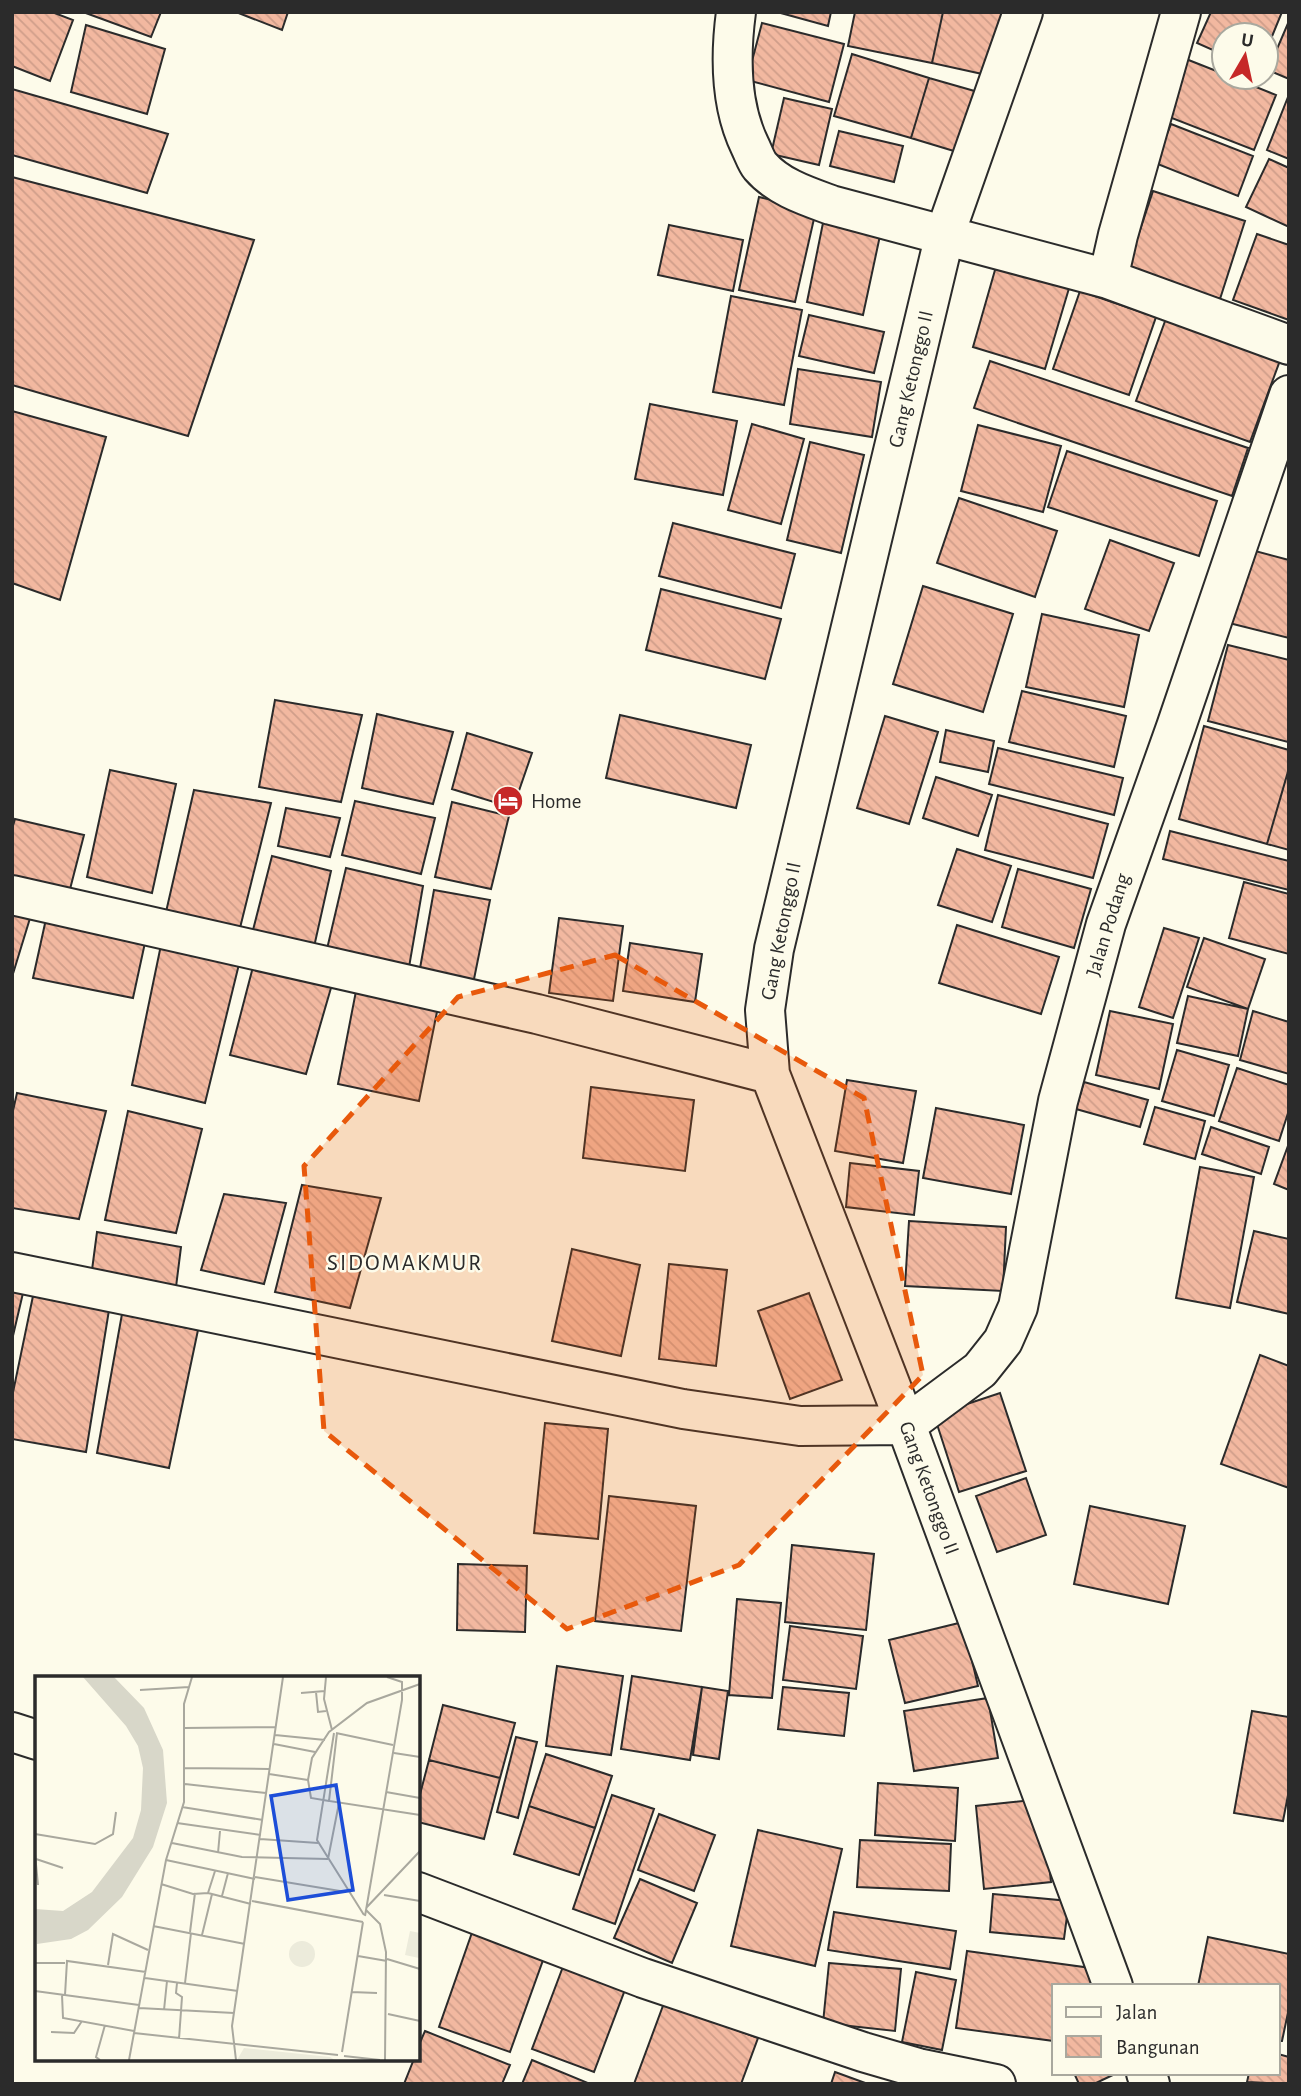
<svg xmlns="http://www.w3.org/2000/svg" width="1301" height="2096" viewBox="0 0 1301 2096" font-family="'Alegreya Sans',sans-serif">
  <defs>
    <pattern id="building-back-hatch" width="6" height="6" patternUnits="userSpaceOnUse" patternTransform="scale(1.75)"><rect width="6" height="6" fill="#f2b8a0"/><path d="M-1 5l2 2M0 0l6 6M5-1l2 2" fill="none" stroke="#d09e8a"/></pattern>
  </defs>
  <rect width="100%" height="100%" fill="#fdfbea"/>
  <path fill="url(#building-back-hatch)" stroke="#2b2b2b" stroke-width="2" d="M12 12H52L73 20 50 81 12 66Z
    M83 12H161L151 37Z
    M236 12H288L282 30Z
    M777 12H831L828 26Z
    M855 12H943L932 63 848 46Z
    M943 12H1001L1009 14 996 77 932 63Z
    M1211 12H1282L1266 51V35H1224V55L1197 43Z
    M1289 21V79L1268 70Z
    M762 23 844 44 829 102 747 80Z
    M86 25 165 49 147 114 71 92Z
    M852 54 929 78 911 138 834 116Z
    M1186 59 1224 74V77H1231L1276 95 1254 150 1164 115Z
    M929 78 985 94 967 155 911 138Z
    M12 89 168 134 147 193 12 155Z
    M1288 97 1289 98V159L1267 150Z
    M784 98 832 109 819 165 771 154Z
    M1171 124 1253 156 1238 196 1155 163Z
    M839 131 903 146 894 182 830 166Z
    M1269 159 1289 168V227L1246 207Z
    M12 177 254 240 188 436 12 385Z
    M1153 191 1245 221 1220 299 1127 269Z
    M759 197 816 210 795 302 739 290Z
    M824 218 881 231 863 315 807 302Z
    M669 225 743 240 733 291 658 275Z
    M1257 234 1289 245V320L1233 300Z
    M997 263 1070 285 1045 369 973 347Z
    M1080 291 1156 317 1129 395 1053 369Z
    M731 296 802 310 784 405 713 392Z
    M1168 313 1282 355 1250 442 1136 401Z
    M809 315 884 332 874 373 799 356Z
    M990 361 1248 448 1232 496 974 408Z
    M798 369 881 382 872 437 790 424Z
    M650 404 737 421 723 495 635 479Z
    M12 411 106 437 60 600 12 583Z
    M752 424 804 439 781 524 728 510Z
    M978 425 1061 446 1043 512 961 491Z
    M810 442 864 455 841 553 787 540Z
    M1067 451 1217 501 1199 556 1048 507Z
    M959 498 1057 531 1035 597 937 563Z
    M673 523 795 554 781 608 659 576Z
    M1110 540 1174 563 1149 631 1085 609Z
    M1240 547 1289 560V638L1221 621Z
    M923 586 1013 614 983 712 893 684Z
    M661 589 781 619 765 679 646 650Z
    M1042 614 1139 635 1124 707 1026 687Z
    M1228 645 1289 660 1288 742 1208 721Z
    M1022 691 1126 716 1114 767 1009 742Z
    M275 700 362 715 341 802 259 787Z
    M377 714 453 732 433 804 362 788Z
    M620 715 751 745 736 808 606 778Z
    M885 716 938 732 909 824 857 808Z
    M1204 726 1289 750V768L1267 844 1179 819Z
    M946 730 994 741 988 772 940 762Z
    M467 733 532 753 513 808 452 789Z
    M998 748 1123 778 1114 815 989 784Z
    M1289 768V850L1267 844Z
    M110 770 176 784 152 893 87 877Z
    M936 777 992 795 978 836 923 818Z
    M194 790 271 803 239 932 166 912Z
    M998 795 1108 824 1093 878 985 850Z
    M355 801 435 818 421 874 342 855Z
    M452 802 509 816 491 889 435 877Z
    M286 808 340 818 330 857 278 846Z
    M15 819 84 835 69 893 12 881V829Z
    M1170 831 1289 861V890L1163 859Z
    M957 849 1011 866 992 922 938 905Z
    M272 856 331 871 314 947 253 930Z
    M346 868 423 886 408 973 327 949Z
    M1018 869 1091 889 1074 948 1002 927Z
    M1244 882 1289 894V954L1229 938Z
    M434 890 490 900 473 984 419 974Z
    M12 911 31 915 12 977Z
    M559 918 623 926 613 1001 549 993Z
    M46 919 146 938 133 998 33 978Z
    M957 925 1059 957 1041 1014 939 983Z
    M1164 928 1199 938 1173 1018 1139 1007Z
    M1204 938 1265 959 1248 1009 1187 987Z
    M630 943 702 954 695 1002 623 991Z
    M161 945 240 960 205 1103 132 1085Z
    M254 963 333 981 306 1074 230 1055Z
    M356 991 439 1002 419 1101 338 1084Z
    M1188 996 1248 1009 1238 1056 1177 1043Z
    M1110 1011 1173 1024 1159 1089 1096 1075Z
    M1253 1011 1289 1022V1074L1240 1060Z
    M1177 1050 1229 1065 1214 1116 1162 1101Z
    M1237 1068 1289 1085V1110L1279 1141 1219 1121Z
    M847 1080 916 1091 903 1163 835 1151Z
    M1084 1082 1148 1100 1140 1127 1076 1109Z
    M591 1087 694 1100 685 1171 583 1158Z
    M17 1093 106 1111 79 1219 12 1208V1115Z
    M1155 1107 1205 1121 1195 1159 1144 1144Z
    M936 1108 1024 1125 1011 1194 923 1178Z
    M128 1111 202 1129 176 1233 105 1220Z
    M1211 1127 1269 1147 1261 1174 1202 1154Z
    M1289 1143V1190L1274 1184Z
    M850 1163 919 1171 914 1215 846 1207Z
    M1200 1167 1254 1177 1230 1308 1176 1298Z
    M302 1185 381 1198 350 1308 275 1292Z
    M224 1194 286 1203 264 1284 201 1270Z
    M909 1221 1006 1227 1003 1291 905 1286Z
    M1254 1231 1289 1239V1314L1237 1302Z
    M97 1232 181 1247 176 1287 92 1270Z
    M572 1249 640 1265 621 1356 552 1341Z
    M669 1264 727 1270 716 1366 659 1359Z
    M12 1291 23 1293 12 1340Z
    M809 1293 842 1380 790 1399 758 1311Z
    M33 1296 109 1310 86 1452 12 1439V1397Z
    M122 1314 198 1330 169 1468 97 1453Z
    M1260 1355 1289 1366V1488L1221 1464Z
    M1000 1393 1026 1471 959 1492 934 1415Z
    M545 1423 608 1429 598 1539 534 1533Z
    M1026 1478 1046 1535 997 1552 976 1496Z
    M609 1496 696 1506 681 1631 595 1621Z
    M1090 1506 1185 1526 1168 1604 1074 1584Z
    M792 1545 874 1554 866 1630 785 1622Z
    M458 1564 527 1566 525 1632 457 1630Z
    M737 1599 781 1603 772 1698 729 1695Z
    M963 1622 978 1686 905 1703 889 1640Z
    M790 1626 863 1636 856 1689 783 1680Z
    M557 1666 623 1676 611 1755 546 1746Z
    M632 1676 702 1687 690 1760 621 1749Z
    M702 1687 728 1691 719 1759 693 1755Z
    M783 1687 849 1693 844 1736 778 1729Z
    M988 1698 998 1758 914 1771 904 1711Z
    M443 1705 515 1723 500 1778 429 1760Z
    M1252 1711 1289 1717V1790L1283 1821 1234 1813Z
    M516 1737 537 1742 518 1818 497 1812Z
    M546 1754 612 1776 595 1828 529 1806Z
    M429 1760 500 1778 484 1839 418 1822V1802Z
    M878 1783 958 1788 955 1841 875 1835Z
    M612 1795 654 1809 615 1924 573 1909Z
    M1042 1799 1051 1882 984 1889 976 1806Z
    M529 1806 595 1828 579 1875 514 1854Z
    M659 1814 715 1835 694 1891 638 1870Z
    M758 1830 842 1849 815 1966 731 1946Z
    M860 1840 951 1844 949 1891 857 1887Z
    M640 1879 697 1903 672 1963 614 1938Z
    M993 1894 1069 1901 1064 1939 990 1932Z
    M834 1912 956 1931 950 1969 828 1950Z
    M475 1924 547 1949 510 2052 439 2027Z
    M1208 1937 1289 1954V2008L1282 2041H1278V1986H1198Z
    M967 1951 1098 1969 1099 1986H1054V2041L956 2028Z
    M829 1963 901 1969 895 2031 823 2023Z
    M564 1964 626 1987 594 2072 532 2049Z
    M916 1972 956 1980 942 2050 902 2042Z
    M664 2003 758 2038 741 2084H634Z
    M425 2031 510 2065 502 2084H404L414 2059H418V2047Z
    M1278 2054 1289 2057V2084L1247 2082 1249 2073H1278Z
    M532 2060 588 2083 587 2084H522Z
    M835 2072 868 2084H831Z
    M1074 2073H1117L1094 2084H1079Z"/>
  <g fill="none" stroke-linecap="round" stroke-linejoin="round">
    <g stroke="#2b2b2b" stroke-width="42">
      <path id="street" d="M736 12C730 57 730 105 750 146 753 152 756 161 760 166 778 187 806 196 831 205L1108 279
        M1023 12 945 234 774 949 765 1010 770 1074 906 1425 1113 1986
        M1181 12 1118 235 1108 279 1289 345
        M12 895 537 1014 770 1074
        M12 1272 683 1409 800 1426 906 1425
        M906 1425 980 1370 1003 1341 1018 1307 1058 1101 1106 924 1176 727 1289 395
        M12 1732 37 1740
        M418 1892 643 1978 863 2052 918 2068 996 2084
        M1146 2073 1150 2084"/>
    </g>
    <use href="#street" stroke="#fdfbea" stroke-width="38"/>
  </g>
  <path fill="#e8590c" fill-opacity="0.2" stroke="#e8590c" stroke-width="5" stroke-dasharray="14 9" stroke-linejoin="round" d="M615 955 864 1098 923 1375 739 1565 567 1629 324 1431 304 1166 458 997Z"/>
  <defs>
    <g id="hotel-disc" transform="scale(1.575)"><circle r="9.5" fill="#c62828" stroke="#fdfbea"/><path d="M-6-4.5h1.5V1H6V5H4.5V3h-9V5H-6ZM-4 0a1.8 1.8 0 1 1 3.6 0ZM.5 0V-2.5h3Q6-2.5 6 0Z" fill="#fff"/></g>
  </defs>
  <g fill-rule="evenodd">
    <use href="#hotel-disc" x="508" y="801"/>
  </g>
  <g text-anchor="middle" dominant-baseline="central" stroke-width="5" stroke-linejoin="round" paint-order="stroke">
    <g font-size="21" fill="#2b2b2b" stroke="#fdfbea">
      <text transform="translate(911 379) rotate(-77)">Gang Ketonggo II</text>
      <text transform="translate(1108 925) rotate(-73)">Jalan Podang</text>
      <text transform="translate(781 931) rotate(-79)">Gang Ketonggo II</text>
      <text transform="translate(929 1488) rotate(70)">Gang Ketonggo II</text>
    </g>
    <g font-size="21" fill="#2b2b2b" stroke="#fdfbea" text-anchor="start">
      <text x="531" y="801">Home</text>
    </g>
    <g font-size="23" letter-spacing="2" fill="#2b2b2b" stroke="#fdfbea">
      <text x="405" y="1263">SIDOMAKMUR</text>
    </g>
  </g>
  <g transform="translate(35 1676)">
    <rect width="385" height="385" fill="#fdfbea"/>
    <path d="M375 255 385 257V292L384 282 370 279ZM254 278a13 13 0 1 1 26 0a13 13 0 1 1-26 0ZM209 372 295 381 300 384H202Z" fill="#ecebdb"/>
    <path d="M48 1H79L109 32 128 74 132 127 118 171 87 221 53 254 36 263 2 268 0 233 28 235 57 216 98 162 106 134 108 92 103 70 91 50Z" fill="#d8d7c9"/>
    <path fill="none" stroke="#a9a89e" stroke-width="2" d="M291 1 289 23 297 54M105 14 154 11M281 16 283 36 291 35M266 17 290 15M149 52 241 51M299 57 282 164 329 239M301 57 358 69M302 57 294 125 385 139M240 59 290 64M239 68 280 76M359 77 385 81M149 92 234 93M234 98 273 104M150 108 231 117M351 116 385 122M294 125 276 122 273 104 277 82 294 56 332 27 385 8M147 131 228 144M142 147 226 159M0 158 60 168 78 158 81 136M225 163 283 167M137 167 207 181 293 183M183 177 185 155M0 178 3 209M1 183 28 192M293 183 304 127M131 184 220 203M180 195 173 217 216 228M220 201 311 216M126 208 158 218 173 217M349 219 385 225M187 220 193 197M217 225 328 246M331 232 385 175M331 234 345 248 351 276 350 384M330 240 367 24V6L352 1M118 250 210 268M155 256 160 217M167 259 177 218M323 280 352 285M352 283 385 293M0 287H30M73 289 78 258 113 274M110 302 203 315M142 307 141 317 147 321 144 363M150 307 156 257M0 315 104 329M316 316 342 317M27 319 28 342 99 355M30 319 32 285 111 296M104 332 199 337M129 334 132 305M353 338 385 345M16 356 39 357 47 345M99 357 303 379M307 376 328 246M309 380 345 384M65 384 61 381 70 349M94 384 131 184 149 126V28L157 1M201 384 197 350 248 1"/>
    <path fill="#1d4ed8" fill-opacity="0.15" stroke="#1d4ed8" stroke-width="3.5" d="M301 109 318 214 253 224 236 120Z"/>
    <rect width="385" height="385" fill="none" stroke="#2b2b2b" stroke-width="3.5"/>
  </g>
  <rect width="1301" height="2096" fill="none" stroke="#2b2b2b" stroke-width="28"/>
  <rect x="1052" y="1984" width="228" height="91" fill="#fdfbea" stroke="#a9a89e" stroke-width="2"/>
  <rect x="1066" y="2007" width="35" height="10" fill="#fdfbea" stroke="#a9a89e" stroke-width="2"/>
  <text x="1116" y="2019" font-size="21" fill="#2b2b2b">Jalan</text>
  <rect x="1066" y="2036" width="35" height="21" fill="url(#building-back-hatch)" stroke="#a9a89e" stroke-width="2"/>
  <text x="1116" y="2054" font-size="21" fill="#2b2b2b">Bangunan</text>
  <g transform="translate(1245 56) rotate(9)"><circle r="33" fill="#fdfbea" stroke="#a9a89e" stroke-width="2"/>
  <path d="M0-5L12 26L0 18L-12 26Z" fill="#c62828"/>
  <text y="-10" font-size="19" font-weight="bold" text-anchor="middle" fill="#2b2b2b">U</text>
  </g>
</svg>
